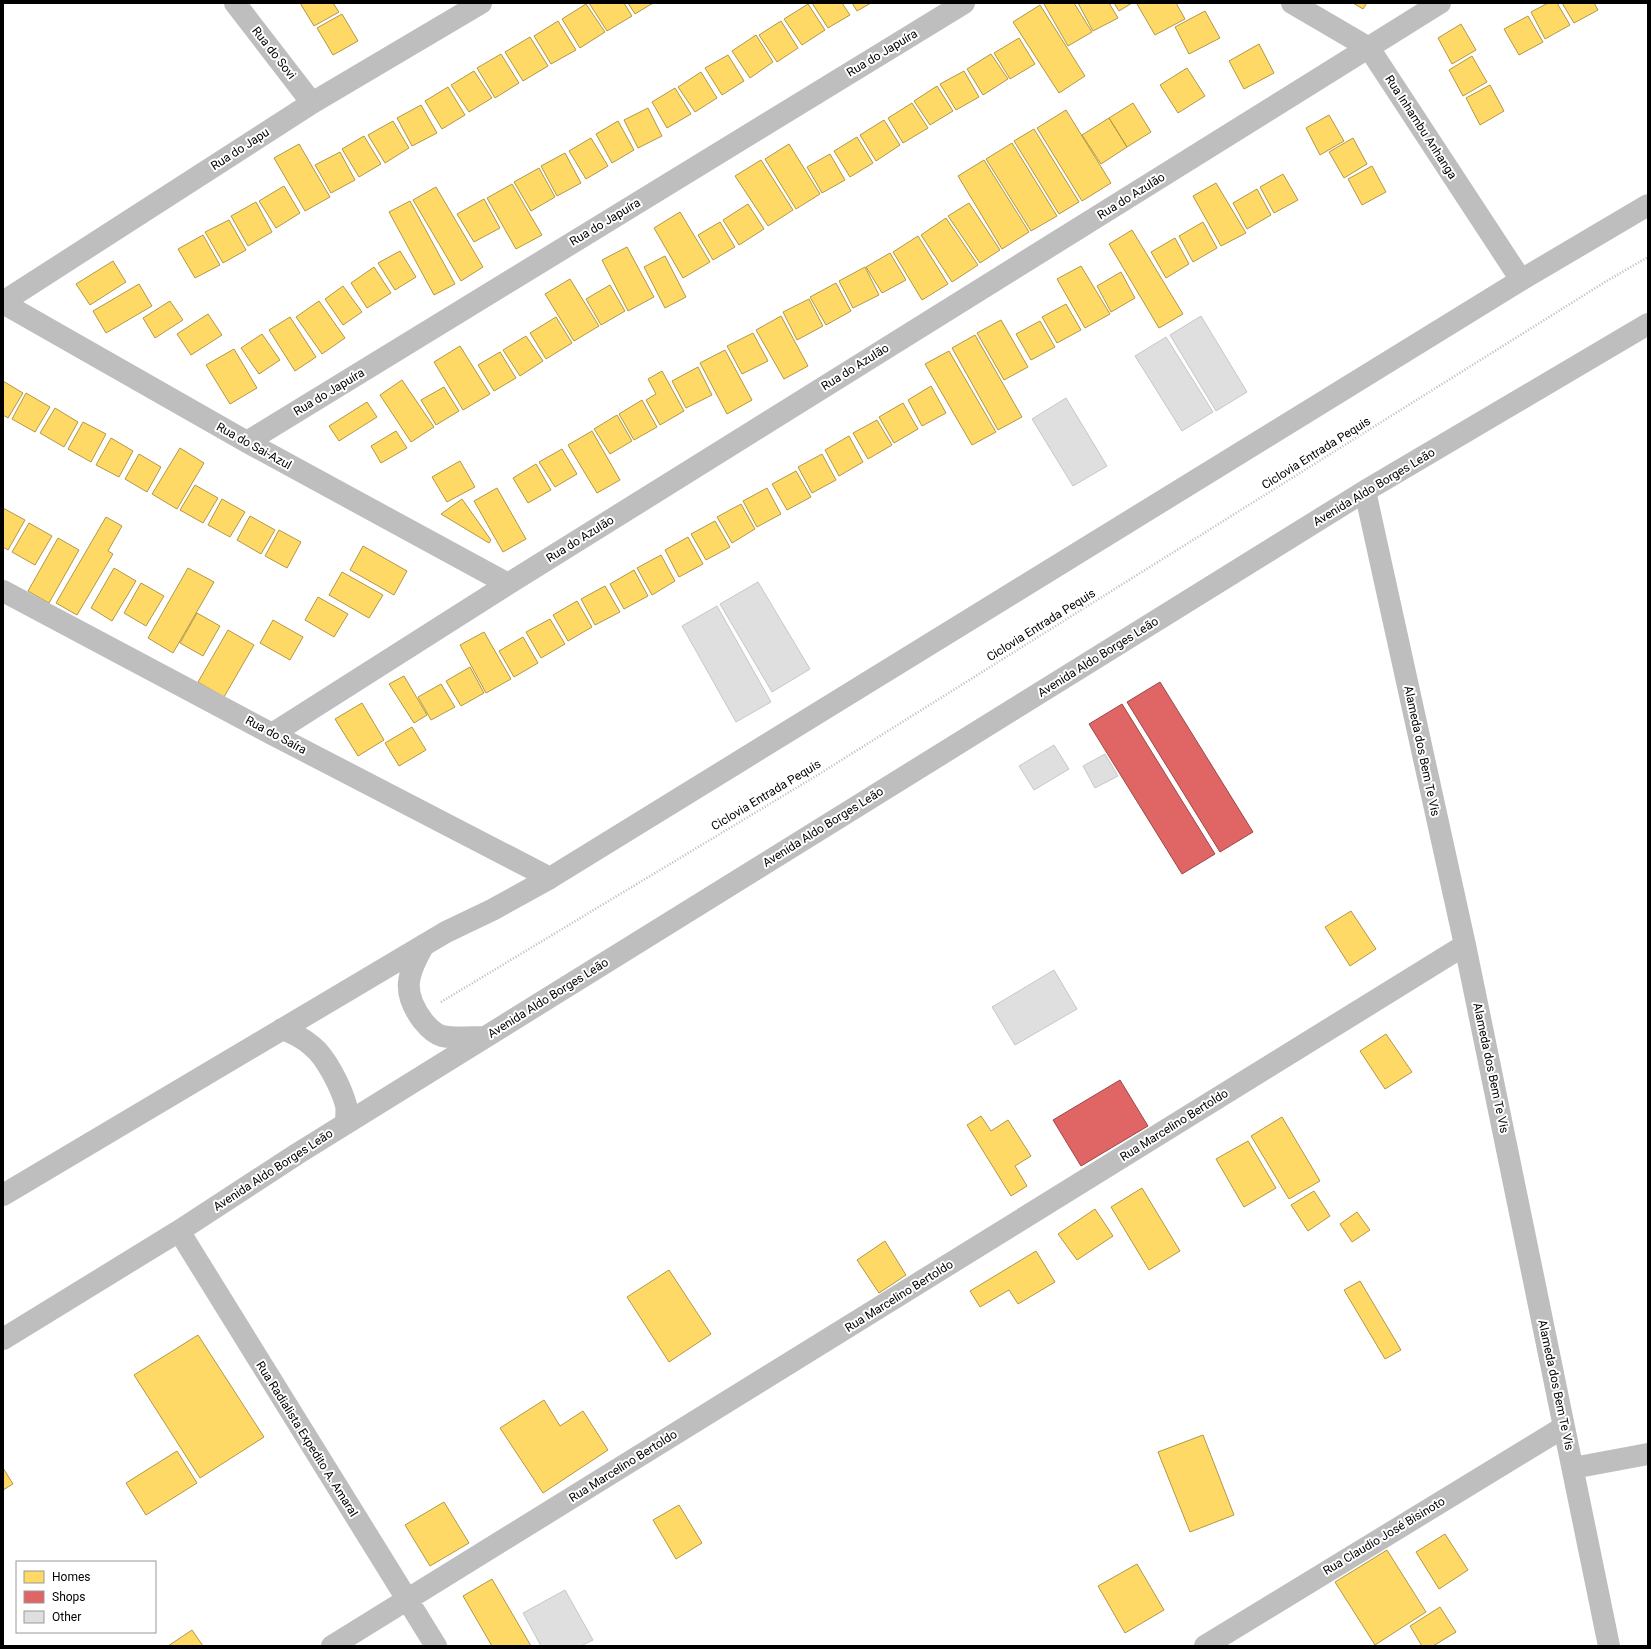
<svg xmlns="http://www.w3.org/2000/svg" width="1651" height="1649" viewBox="0 0 1651 1649" font-family="Roboto,sans-serif">
  <rect width="100%" height="100%" fill="#fff"/>
  <path fill="#ffd966" stroke="#b29847" d="M300 3H333L339 12 314 26Z
    M589 3H624L632 16 607 31Z
    M628 3H653L635 14Z
    M812 3H842L850 15 828 28Z
    M852 3H871L857 11Z
    M1046 3H1074L1092 32 1068 46 1044 4Z
    M1078 3H1109L1118 18 1093 31Z
    M1114 3H1132L1119 11Z
    M1139 3H1176L1185 19 1155 35 1137 4Z
    M1353 3H1367L1363 9Z
    M1548 3H1557L1570 25 1545 39 1531 12Z
    M1562 3H1594L1598 10 1574 23Z
    M586 4 605 32 580 48 562 19Z
    M808 4 825 30 802 45 784 19Z
    M1040 5 1085 76 1059 93 1013 22Z
    M1205 11 1220 38 1189 54 1175 27Z
    M342 14 358 41 333 55 317 28Z
    M1528 16 1543 42 1519 55 1504 29Z
    M558 21 576 50 551 64 534 36Z
    M781 21 798 48 777 62 759 35Z
    M1461 24 1476 50 1452 64 1438 38Z
    M756 35 773 62 750 78 732 51Z
    M530 37 548 66 523 81 505 52Z
    M1019 38 1035 64 1010 79 994 53Z
    M1259 44 1274 73 1244 89 1229 61Z
    M501 54 519 83 495 98 477 68Z
    M991 54 1008 79 983 95 967 69Z
    M728 55 744 81 722 95 705 68Z
    M1472 56 1487 82 1463 96 1449 70Z
    M1187 68 1205 96 1178 113 1160 85Z
    M474 71 492 98 469 112 451 85Z
    M964 71 979 97 956 110 940 84Z
    M701 72 717 98 695 112 678 87Z
    M1490 85 1504 111 1480 125 1466 98Z
    M937 86 953 111 930 125 914 101Z
    M448 87 465 115 442 129 425 101Z
    M675 88 691 114 667 128 652 102Z
    M912 103 928 128 903 143 888 118Z
    M1133 103 1151 132 1127 147 1109 118Z
    M421 105 437 133 412 146 397 118Z
    M648 108 662 136 638 148 624 120Z
    M1066 110 1111 183 1082 201 1037 128Z
    M1329 115 1344 141 1320 155 1306 128Z
    M1109 118 1127 147 1101 164 1082 135Z
    M884 120 900 145 876 161 860 135Z
    M393 121 409 148 385 163 368 135Z
    M618 121 634 150 612 163 596 134Z
    M1034 129 1079 202 1059 214 1014 141Z
    M364 136 381 164 359 177 342 149Z
    M857 137 873 163 850 177 834 151Z
    M591 138 608 166 586 179 569 151Z
    M1353 138 1367 164 1344 178 1329 152Z
    M1012 143 1057 216 1031 231 986 159Z
    M299 144 330 197 305 211 274 158Z
    M789 144 820 194 796 209 765 159Z
    M340 152 355 180 331 193 315 165Z
    M565 153 581 183 557 196 541 166Z
    M830 154 845 180 822 193 807 167Z
    M761 160 793 210 768 226 735 176Z
    M984 160 1029 232 1002 249 958 176Z
    M1372 166 1386 192 1362 205 1348 179Z
    M539 168 555 197 531 211 514 182Z
    M1283 174 1298 200 1274 213 1260 187Z
    M1216 183 1246 233 1221 246 1193 196Z
    M512 184 542 235 516 249 487 198Z
    M284 186 300 213 276 228 259 201Z
    M436 187 483 267 461 281 413 200Z
    M1257 189 1271 215 1247 229 1233 203Z
    M484 199 500 228 474 242 457 214Z
    M410 201 455 284 434 295 389 212Z
    M256 202 272 232 248 246 231 216Z
    M969 203 1000 250 980 263 948 216Z
    M748 204 764 229 739 245 723 220Z
    M680 212 710 262 683 278 654 228Z
    M946 218 978 265 952 282 921 235Z
    M229 220 246 250 223 263 205 232Z
    M720 222 735 247 713 260 698 235Z
    M1203 222 1217 248 1193 262 1179 236Z
    M1132 230 1183 314 1159 328 1109 244Z
    M203 235 220 265 195 278 178 249Z
    M918 236 948 284 922 300 893 252Z
    M1175 238 1189 264 1166 278 1151 252Z
    M627 247 654 297 628 311 602 260Z
    M400 251 416 277 395 290 378 263Z
    M890 253 906 280 882 293 866 267Z
    M665 256 686 297 665 308 644 267Z
    M113 261 126 282 90 305 76 284Z
    M1081 266 1110 314 1085 328 1057 279Z
    M374 267 391 293 367 308 351 283Z
    M865 267 879 295 853 308 839 281Z
    M1121 272 1135 298 1111 312 1097 286Z
    M570 279 599 326 574 341 545 294Z
    M836 283 851 311 826 325 810 297Z
    M139 284 152 306 106 333 93 311Z
    M610 285 625 311 601 325 586 299Z
    M343 286 362 312 343 325 325 299Z
    M809 299 823 326 797 340 783 312Z
    M170 301 183 320 155 338 143 318Z
    M319 301 345 338 322 354 296 317Z
    M1066 304 1081 330 1057 343 1042 317Z
    M208 314 222 335 191 355 177 334Z
    M781 316 808 366 784 379 756 330Z
    M290 317 316 357 295 371 269 330Z
    M556 317 572 343 546 359 530 333Z
    M1001 320 1028 367 1004 380 977 333Z
    M1040 321 1055 347 1031 360 1016 334Z
    M753 333 768 361 742 374 727 346Z
    M262 334 280 360 259 374 241 348Z
    M975 335 1022 417 998 430 952 348Z
    M526 336 543 361 520 376 503 350Z
    M460 346 490 394 463 410 434 362Z
    M234 349 257 388 230 404 206 365Z
    M725 350 752 400 727 414 700 363Z
    M949 351 996 432 972 445 925 364Z
    M500 352 516 378 494 391 478 365Z
    M698 367 712 395 686 408 672 381Z
    M662 371 684 411 660 425 646 400 656 394 648 379Z
    M402 380 434 427 411 442 380 395Z
    M3 381 23 393 8 418 3 415Z
    M931 386 946 413 922 426 908 400Z
    M444 387 459 411 436 425 421 400Z
    M26 393 50 407 35 432 12 419Z
    M642 400 657 427 634 440 619 414Z
    M367 402 377 417 339 441 329 426Z
    M903 403 918 429 894 443 879 417Z
    M55 408 78 422 64 447 40 433Z
    M617 415 632 441 610 454 594 429Z
    M877 420 892 445 868 459 853 433Z
    M83 422 106 434 91 462 68 449Z
    M396 431 407 448 381 463 371 446Z
    M592 431 620 480 597 493 568 445Z
    M849 436 863 462 839 476 825 450Z
    M111 438 133 451 119 477 96 465Z
    M180 448 204 463 177 509 152 494Z
    M562 449 577 474 555 487 539 462Z
    M139 454 161 467 147 492 125 479Z
    M822 454 836 480 812 493 798 467Z
    M460 461 475 487 447 502 432 477Z
    M536 464 551 490 528 503 513 478Z
    M796 471 811 497 787 510 772 484Z
    M195 485 218 498 203 523 180 510Z
    M497 488 526 539 503 552 474 501Z
    M767 488 781 514 757 527 743 501Z
    M222 499 245 512 230 537 208 525Z
    M462 499 491 540 489 543 441 514Z
    M741 504 755 529 732 543 717 517Z
    M3 508 25 520 8 550 3 547Z
    M250 516 275 530 261 554 237 540Z
    M106 517 122 526 108 551 113 554 77 615 56 603Z
    M715 521 730 547 706 560 691 534Z
    M29 523 52 536 35 565 12 552Z
    M279 530 301 542 287 568 265 556Z
    M688 537 703 564 679 577 665 550Z
    M58 538 79 550 49 603 28 591Z
    M363 546 407 571 394 595 350 570Z
    M661 555 675 581 652 595 637 568Z
    M114 568 136 581 112 621 91 608Z
    M188 568 214 582 173 653 148 638Z
    M634 570 648 596 624 609 610 584Z
    M342 572 383 595 369 618 329 595Z
    M141 583 164 596 146 626 124 613Z
    M605 586 620 612 595 625 581 599Z
    M318 597 348 614 334 637 305 620Z
    M577 601 592 627 568 641 553 615Z
    M197 613 220 626 203 656 180 643Z
    M550 619 565 644 541 658 526 632Z
    M273 620 303 637 290 660 260 643Z
    M228 630 254 645 224 697 198 682Z
    M484 632 511 679 486 693 460 645Z
    M523 637 538 663 514 677 499 651Z
    M470 667 484 693 461 706 446 681Z
    M404 676 427 715 414 723 389 684Z
    M441 684 455 707 431 720 418 697Z
    M362 703 384 740 358 756 335 719Z
    M412 727 426 750 399 766 385 743Z
    M1351 911 1376 949 1350 966 1325 927Z
    M1386 1034 1412 1072 1385 1089 1360 1051Z
    M981 1116 991 1131 1008 1120 1031 1156 1015 1166 1027 1186 1011 1196 967 1125Z
    M1282 1117 1320 1181 1289 1199 1251 1136Z
    M1248 1141 1276 1188 1244 1207 1216 1159Z
    M1142 1188 1180 1251 1149 1270 1111 1207Z
    M1314 1191 1330 1216 1308 1231 1291 1205Z
    M1095 1209 1113 1236 1077 1260 1058 1234Z
    M1357 1212 1370 1230 1352 1242 1340 1224Z
    M885 1241 906 1275 879 1293 857 1260Z
    M1036 1251 1055 1282 1018 1304 1009 1290 980 1307 970 1291Z
    M669 1270 711 1334 669 1362 627 1297Z
    M1360 1281 1401 1350 1385 1359 1344 1290Z
    M198 1335 264 1437 200 1478 134 1375Z
    M544 1400 560 1426 583 1411 608 1450 543 1493 500 1428Z
    M1203 1435 1234 1515 1190 1532 1158 1452Z
    M177 1451 197 1483 146 1515 126 1483Z
    M3 1468 13 1484 3 1490Z
    M444 1502 469 1543 430 1566 405 1525Z
    M679 1505 702 1543 676 1559 653 1520Z
    M1445 1534 1468 1570 1439 1589 1416 1552Z
    M1387 1550 1426 1612 1375 1645 1335 1582Z
    M1137 1564 1164 1610 1125 1633 1098 1586Z
    M492 1579 531 1646H492L463 1596Z
    M1440 1607 1456 1632 1433 1646H1422L1410 1626Z
    M192 1630 203 1646H168Z"/>
  <path fill="#e06666" stroke="#9d4747" d="M1160 682 1253 832 1220 852 1127 702Z
    M1122 704 1215 854 1182 874 1089 724Z
    M1120 1080 1148 1126 1081 1166 1053 1120Z"/>
  <path fill="#dfdfdf" stroke="#c7c7c7" d="M1201 316 1247 392 1216 411 1170 335Z
    M1166 337 1213 412 1182 431 1135 356Z
    M1066 398 1107 466 1073 486 1032 419Z
    M758 582 810 669 772 692 720 604Z
    M717 606 771 702 736 722 682 626Z
    M1054 745 1069 769 1034 790 1019 766Z
    M1105 754 1118 776 1095 788 1083 766Z
    M1054 970 1077 1009 1015 1045 992 1007Z
    M565 1590 593 1640 581 1646H541L523 1613Z"/>
  <g fill="none" stroke-linecap="round" stroke-linejoin="round">
    <path stroke="#b9b9b9" stroke-width="2.5" stroke-dasharray="1 2" stroke-linecap="butt" d="M441 1002 816 776 1605 282 1648 257"/>
    <path stroke="#bebebe" stroke-width="22" d="M235 3 312 103
      M1292 3 1369 48 1521 280
      M3 302 312 103 481 3
      M3 303 247 442 508 584
      M247 442 964 3
      M1365 491 1465 945 1609 1646
      M3 591 272 734 550 878
      M272 734 508 584 1440 3
      M424 945C407 974 401 992 423 1021 427 1026 435 1034 442 1036 455 1039 471 1037 485 1037
      M282 1029C293 1033 303 1038 312 1046 326 1057 341 1087 346 1105 347 1110 346 1118 346 1123
      M3 1195 446 932 492 910 550 878 1521 280 1648 205
      M179 1231 436 1646
      M3 1339 179 1231 297 1154 1365 491 1648 324
      M1573 1468 1648 1454
      M332 1646 1465 945
      M1205 1646 1564 1427"/>
  </g>
  <g text-anchor="middle" dominant-baseline="central" stroke-width="4" stroke-linejoin="round" paint-order="stroke">
    <g font-size="12" fill="#000" stroke="#fff">
      <text transform="translate(274 53) rotate(52)">Rua do Sovi</text>
      <text transform="translate(882 53) rotate(-31)">Rua do Japuíra</text>
      <text transform="translate(1421 127) rotate(57)">Rua Inhambu Anhanga</text>
      <text transform="translate(240 149) rotate(-33)">Rua do Japu</text>
      <text transform="translate(1131 196) rotate(-32)">Rua do Azulão</text>
      <text transform="translate(605 222) rotate(-31)">Rua do Japuíra</text>
      <text transform="translate(855 367) rotate(-32)">Rua do Azulão</text>
      <text transform="translate(329 392) rotate(-31)">Rua do Japuíra</text>
      <text transform="translate(254 446) rotate(29)">Rua do Sai-Azul</text>
      <text transform="translate(1316 453) rotate(-32)">Ciclovia Entrada Pequis</text>
      <text transform="translate(1374 487) rotate(-31)">Avenida Aldo Borges Leão</text>
      <text transform="translate(580 539) rotate(-32)">Rua do Azulão</text>
      <text transform="translate(1041 625) rotate(-32)">Ciclovia Entrada Pequis</text>
      <text transform="translate(1098 657) rotate(-32)">Avenida Aldo Borges Leão</text>
      <text transform="translate(276 735) rotate(28)">Rua do Saíra</text>
      <text transform="translate(1422 751) rotate(78)">Alameda dos Bem Te Vis</text>
      <text transform="translate(766 795) rotate(-31)">Ciclovia Entrada Pequis</text>
      <text transform="translate(823 827) rotate(-32)">Avenida Aldo Borges Leão</text>
      <text transform="translate(548 998) rotate(-32)">Avenida Aldo Borges Leão</text>
      <text transform="translate(1491 1068) rotate(78)">Alameda dos Bem Te Vis</text>
      <text transform="translate(1174 1125) rotate(-32)">Rua Marcelino Bertoldo</text>
      <text transform="translate(273 1170) rotate(-33)">Avenida Aldo Borges Leão</text>
      <text transform="translate(899 1296) rotate(-32)">Rua Marcelino Bertoldo</text>
      <text transform="translate(1556 1385) rotate(78)">Alameda dos Bem Te Vis</text>
      <text transform="translate(307 1439) rotate(58)">Rua Radialista Expedito A. Amaral</text>
      <text transform="translate(623 1466) rotate(-32)">Rua Marcelino Bertoldo</text>
      <text transform="translate(1384 1536) rotate(-31)">Rua Claudio José Bisinoto</text>
    </g>
  </g>
  <rect width="1651" height="1649" fill="none" stroke="#000000" stroke-width="8"/>
  <rect x="16" y="1561" width="140" height="72" fill="#ffffff" stroke="#999999"/>
  <rect x="24" y="1571" width="20" height="12" fill="#ffd966" stroke="#999999"/>
  <text x="52" y="1581" font-size="12" fill="#000000">Homes</text>
  <rect x="24" y="1591" width="20" height="12" fill="#e06666" stroke="#999999"/>
  <text x="52" y="1601" font-size="12" fill="#000000">Shops</text>
  <rect x="24" y="1611" width="20" height="12" fill="#dfdfdf" stroke="#999999"/>
  <text x="52" y="1621" font-size="12" fill="#000000">Other</text>
</svg>
